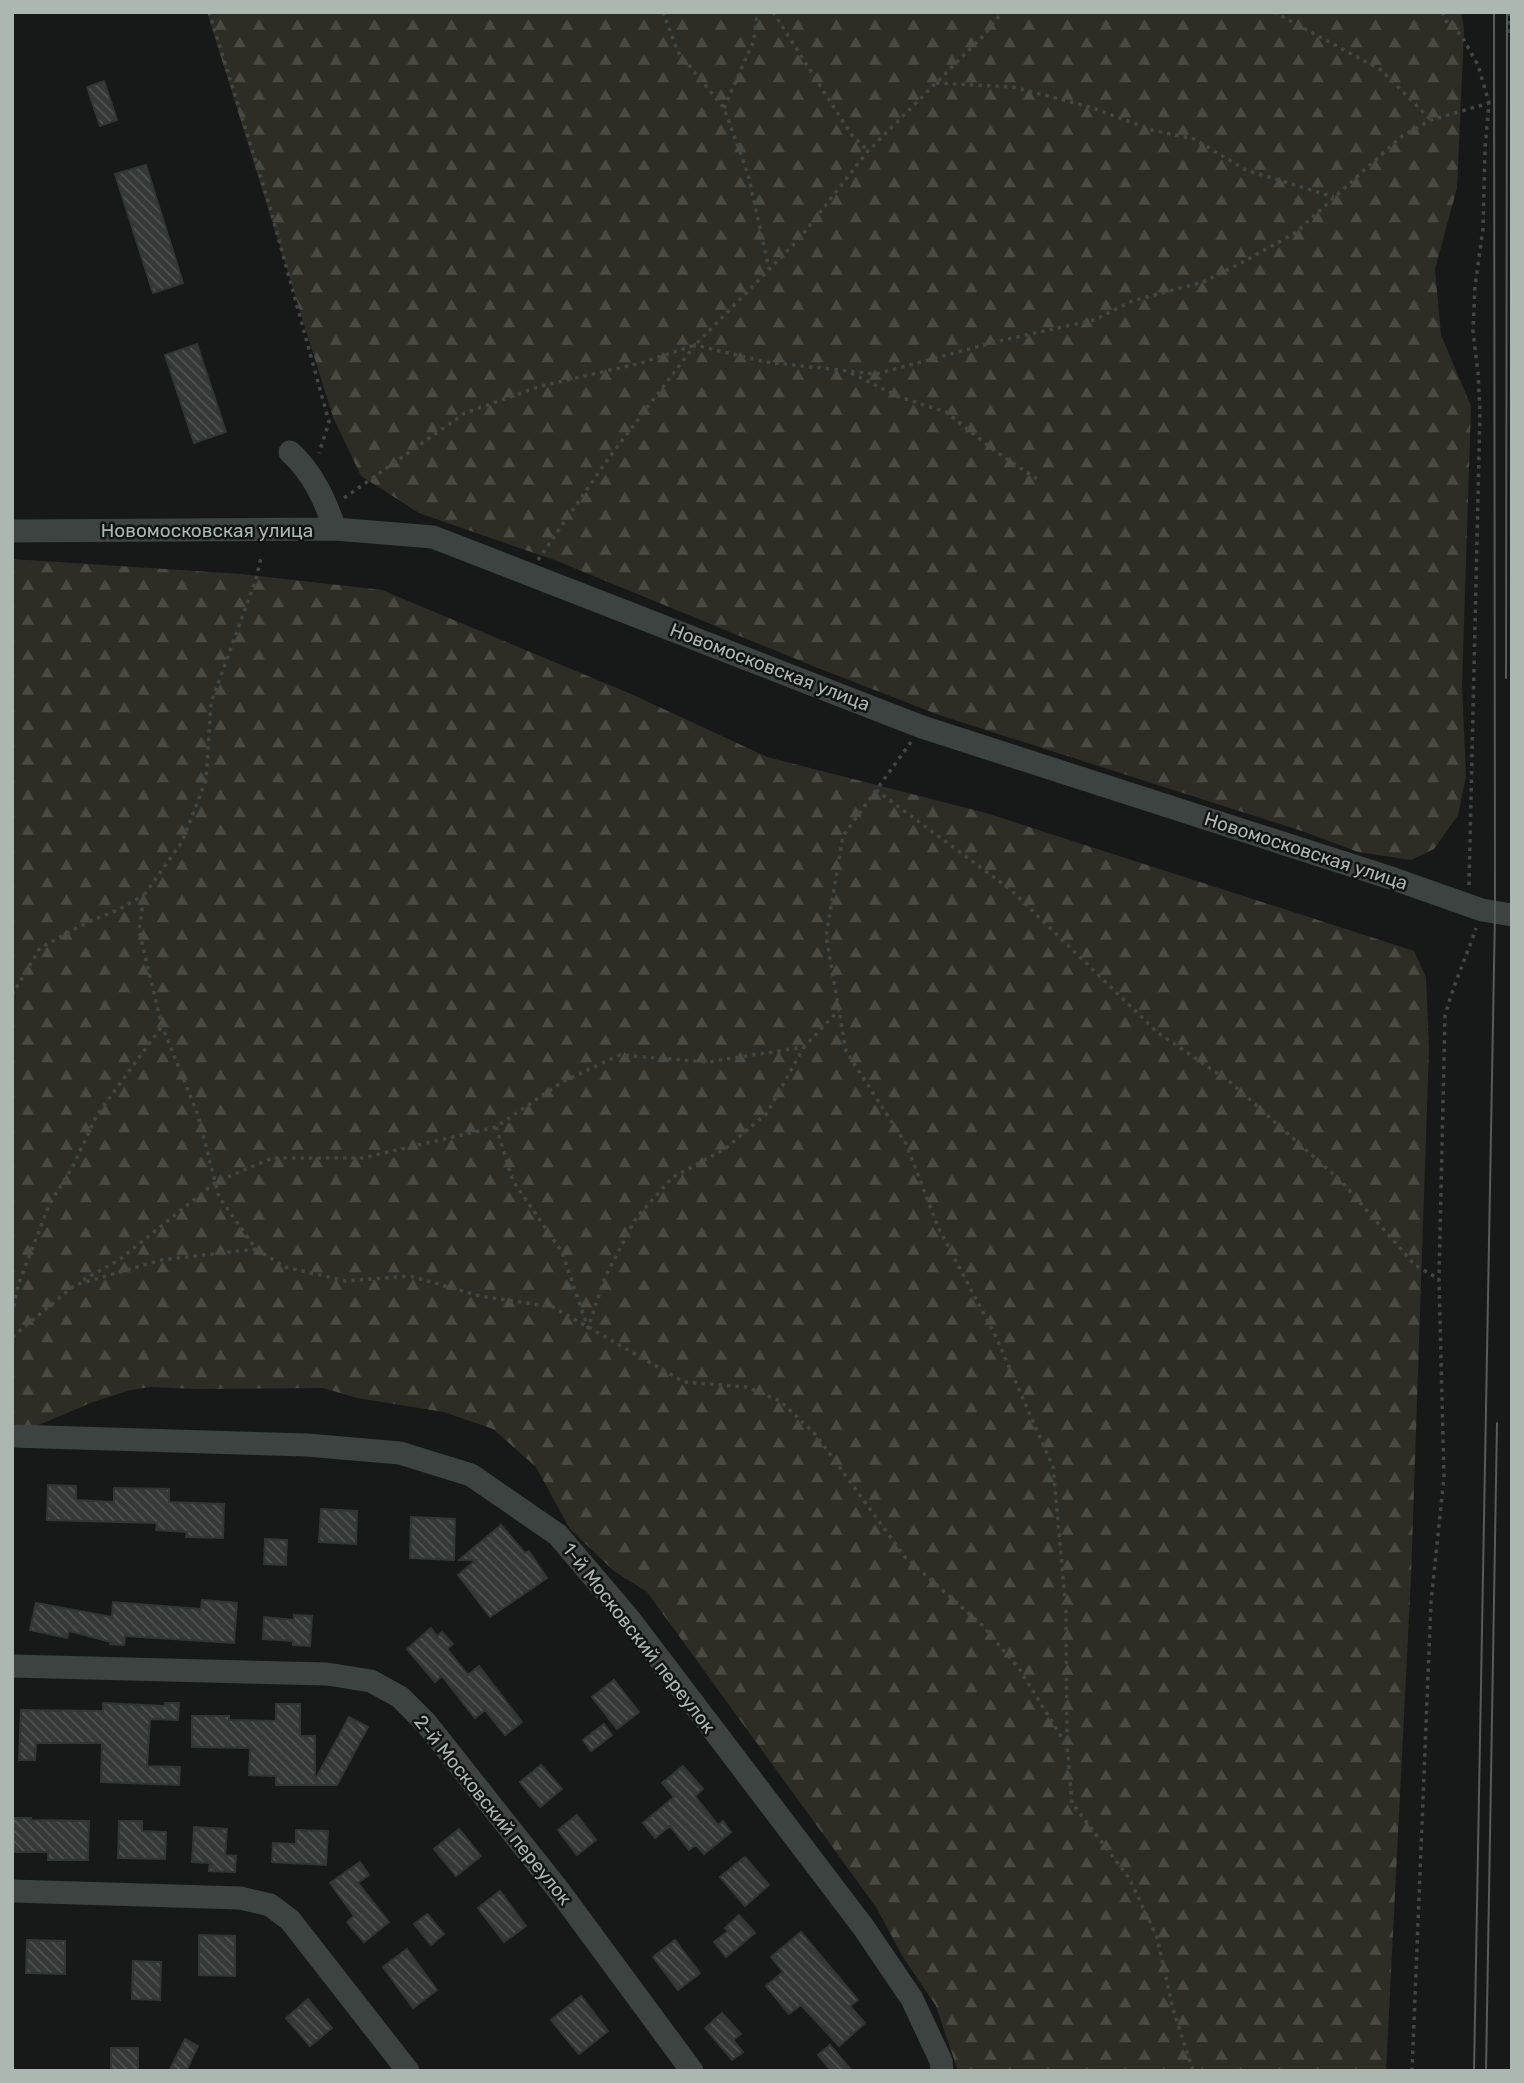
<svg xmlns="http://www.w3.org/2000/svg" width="1524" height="2083" viewBox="0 0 1524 2083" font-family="Rubik,sans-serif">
  <defs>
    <pattern id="forest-firs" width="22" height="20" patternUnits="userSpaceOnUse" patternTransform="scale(1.75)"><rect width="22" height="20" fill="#2e2d25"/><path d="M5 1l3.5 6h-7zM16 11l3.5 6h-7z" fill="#4a4942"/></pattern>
    <pattern id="building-back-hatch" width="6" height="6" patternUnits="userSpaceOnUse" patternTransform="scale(1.75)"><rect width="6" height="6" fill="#343837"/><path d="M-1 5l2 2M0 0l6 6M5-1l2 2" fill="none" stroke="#4f5352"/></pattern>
  </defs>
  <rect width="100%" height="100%" fill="#171919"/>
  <path fill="url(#forest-firs)" d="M207 12H1461L1464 30 1457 188 1435 269 1441 335 1471 406 1462 685 1466 777 1458 815 1434 849 1411 860 1358 852 1305 832 939 715 813 666 557 561 419 513 361 476 333 417Z
    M12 559 241 574 382 590 631 694 767 757 986 813 1414 951 1426 977 1429 1048 1411 1577 1386 2071H958L936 2006 903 1957 876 1907 647 1592 614 1571 570 1529 536 1467 493 1429 444 1412 357 1398 323 1388 195 1389 151 1387 131 1390 93 1402 22 1432 12 1429Z"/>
  <path fill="url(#building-back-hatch)" stroke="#313534" stroke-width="2" d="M104 81 117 120 100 126 87 87Z
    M146 165 183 283 153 293 115 174Z
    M197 344 226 432 194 443 165 355Z
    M48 1485 76 1486V1500L114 1502V1488L169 1489V1502L224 1504 223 1538 186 1537 187 1532 156 1530 157 1523 47 1520Z
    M321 1509 357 1511 356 1544 319 1542Z
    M411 1517 455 1519 454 1560 410 1558Z
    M501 1525 525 1553 529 1551 547 1578 490 1617 458 1575 476 1560H459Z
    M265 1539 287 1540 286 1565 264 1564Z
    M202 1600 237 1603 234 1643 125 1636 124 1645 110 1644 111 1642 69 1631 67 1638 30 1630 36 1603 112 1617 113 1602 201 1609Z
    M294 1615 312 1616 310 1646 293 1645V1641L263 1639 264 1617 294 1620Z
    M431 1628 437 1636 442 1632 453 1644 447 1649 468 1675 479 1666 522 1722 505 1735 485 1710 475 1718 442 1676 435 1682 407 1649Z
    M614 1680 639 1712 617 1729 592 1697Z
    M103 1703 165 1706V1703H179L178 1720 150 1719 147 1766 180 1767 179 1785 101 1782 102 1743H36L35 1760H19L21 1710 103 1711Z
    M276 1704H300V1736H315V1780L349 1717 368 1727 337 1785H276V1776L249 1775 250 1748 192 1747V1716H229V1720L276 1721Z
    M604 1724 612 1735 591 1751 583 1740Z
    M541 1765 562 1789 540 1807 520 1782Z
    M683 1766 703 1789 695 1796 718 1825 723 1821 731 1832 704 1854 696 1845 689 1850 670 1826 655 1838 643 1823 674 1797 662 1783Z
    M577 1815 596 1840 577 1855 558 1830Z
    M13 1818H31V1820L89 1821 88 1860H48V1852H13Z
    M119 1821H142V1831L166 1832 165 1859 118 1858Z
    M194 1827 227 1829 225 1855 236 1856 235 1872 209 1871 210 1863 192 1862Z
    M459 1829 481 1856 456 1876 434 1849Z
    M296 1830 328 1831 326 1865 272 1862 273 1843 296 1844Z
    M745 1857 769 1885 745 1906 720 1877Z
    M360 1862 369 1875 358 1883 389 1922 364 1942 347 1922 354 1916 330 1883Z
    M500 1891 526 1926 504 1942 478 1908Z
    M427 1914 444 1934 431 1945 414 1924Z
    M739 1915 755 1933 726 1957 714 1942 728 1931 725 1928Z
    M801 1932 858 2000 850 2006 865 2023 839 2046 801 2005 789 2014 766 1986 783 1972 771 1957Z
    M199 1935 235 1936V1976L199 1975Z
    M27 1940 65 1941V1974L26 1973Z
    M675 1940 700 1973 678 1990 653 1957Z
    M407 1949 437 1990 413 2008 383 1967Z
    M133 1961 161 1962 160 2000 132 1999Z
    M581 1996 608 2031 579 2054 551 2020Z
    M308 1999 332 2028 310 2046 286 2018Z
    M722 2013 741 2034 733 2040 743 2052 732 2060 705 2028Z
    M185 2039 198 2046 186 2071H169Z
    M830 2045 852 2071H831L818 2055Z
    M111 2048H138V2071H111Z"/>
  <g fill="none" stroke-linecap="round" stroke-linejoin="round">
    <path stroke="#414744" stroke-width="3.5" stroke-dasharray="3.5 5" stroke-linecap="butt" d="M209 12 269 204 329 422 319 453
      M663 12 678 52 724 108 748 174 769 269
      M773 12 851 134 868 151
      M1274 12 1381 70 1431 120
      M1443 12 1445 20 1461 35 1478 65 1489 103 1485 148 1483 229 1475 286 1473 331 1478 373 1480 411 1469 885
      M1508 33 1509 12
      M936 83 1013 87 1090 107 1152 130 1194 139 1246 170 1334 197
      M724 108 754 40 757 12
      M851 373 897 396 946 412 995 451 1037 479
      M344 498 465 413 541 386 641 363 695 345 800 238 868 151 984 35 1002 12
      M538 560 608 459 695 345 766 362 876 374 999 341 1094 320 1132 301 1203 282 1241 263 1295 233 1402 136 1431 120 1489 103
      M911 742 843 836 826 936 846 1051 906 1144 938 1227 996 1337 1053 1467 1066 1610 1067 1744
      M876 790 1011 890 1157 1032 1230 1082 1341 1181 1415 1265 1439 1279
      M12 995 40 948 88 922 120 909 144 895
      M496 1127 513 1181 562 1252 588 1328 605 1277 636 1218 673 1177 725 1149 767 1113 804 1047
      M256 1249 285 1267 346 1281 410 1276 480 1296 553 1307 684 1382 746 1387 780 1401 816 1435 905 1557 982 1625 1020 1670 1067 1746 1072 1803 1129 1878 1157 1937 1173 2009 1193 2071
      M83 1280 119 1260 216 1182 272 1158H362L496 1127 562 1082 620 1055 708 1062 804 1047 839 1010
      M12 1315 18 1285 50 1203 73 1166 97 1115 162 1026
      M12 1337 75 1285 161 1260 256 1249 219 1197 198 1115 162 1026 139 931 144 895 182 842 206 780 211 703 256 579 261 558
      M1412 2071 1431 1602 1444 1477 1439 1279 1445 1016C1453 985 1466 958 1476 928"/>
    <path stroke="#3d4341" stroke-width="23" d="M290 452C313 473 325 500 335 529
      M12 531 335 529 433 537 922 727 1394 879 1482 910 1512 915
      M12 1436 307 1445 400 1453 471 1475 558 1535 630 1620 864 1928 912 1999 941 2061 942 2071
      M12 1666 327 1674 371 1681 400 1697 426 1723 560 1892 692 2071
      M12 1891 240 1898 270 1905 290 1920 408 2071"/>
    <path stroke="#555c59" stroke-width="2" d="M1506 678 1507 12
      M1474 2071 1495 912 1494 12
      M1486 2071 1497 1423"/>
  </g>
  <g text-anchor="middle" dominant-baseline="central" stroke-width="5" stroke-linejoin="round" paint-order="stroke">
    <g font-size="19" fill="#aab8b1" stroke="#121414">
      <text x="207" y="530">Новомосковская улица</text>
      <text transform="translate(770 667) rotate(21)">Новомосковская улица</text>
      <text transform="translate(1306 851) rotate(18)">Новомосковская улица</text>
      <text transform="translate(639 1638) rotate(52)">1-й Московский переулок</text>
      <text transform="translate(493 1810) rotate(51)">2-й Московский переулок</text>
    </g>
  </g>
  <rect width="1524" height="2083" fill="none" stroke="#aab8b1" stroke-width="28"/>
</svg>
